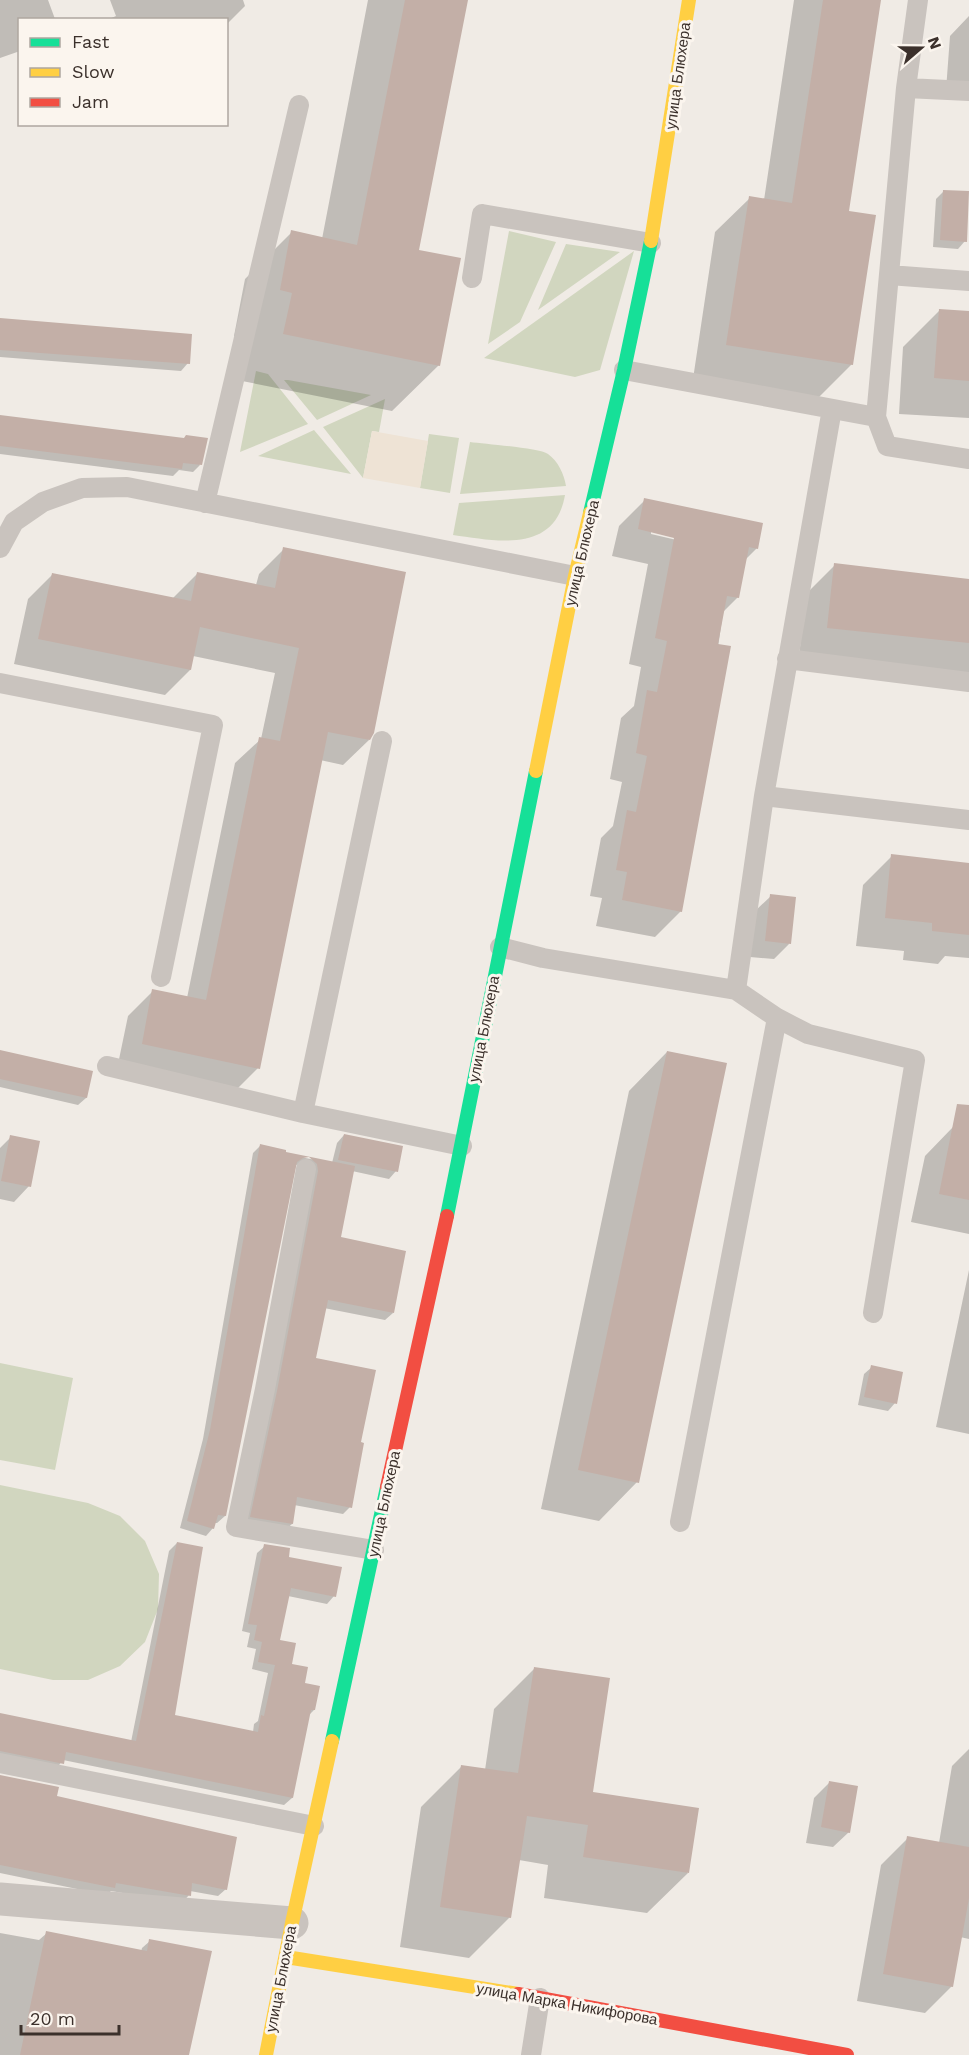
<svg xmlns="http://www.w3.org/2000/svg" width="969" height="2055" viewBox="0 0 969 2055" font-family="'Work Sans',sans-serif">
  <rect width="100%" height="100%" fill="#f0ebe5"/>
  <path fill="#d1d6bf" d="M509 231 556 242 520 322 488 344Z
    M566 244 620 252 538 310Z
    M634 251 600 370 575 377 484 358Z
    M256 371 268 374 308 424 240 452Z
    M284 380H288L371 395 317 420Z
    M385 399 379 432 372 431 363 478 323 427Z
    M314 430 351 474 258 456Z
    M429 434 459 438 450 493 420 488Z
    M470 442C485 444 539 448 548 454 558 461 564 474 566 486L460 494Z
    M565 495C555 554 496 541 453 535L459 503Z
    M0 1363 73 1378 55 1470 0 1460Z
    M0 1485 88 1503 120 1516 145 1541 159 1574 158 1609 145 1642 120 1666 88 1680H53L0 1669Z"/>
  <path fill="#eee3d5" d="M372 431 428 441 420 488 363 478Z"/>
  <path fill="#0003" fill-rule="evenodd" d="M0 0H48L55 19 20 20V51L0 58Z
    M110 0H243L245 6 226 25V20H107L116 16Z
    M368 0H466L417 251 439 365 392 411 237 380 247 339 234 336 245 279 292 232 322 239Z
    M794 0H880L848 212 852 364 818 398 693 379 715 232 750 198 764 200Z
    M969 16V92L946 90 950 36Z
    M944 191 965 241 958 249 933 247 936 199Z
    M939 311 969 313V418L899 414 903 347Z
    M0 320 188 363 181 371 0 357Z
    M0 416 183 440 200 465 193 472 179 470 173 476 0 454Z
    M645 500 757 548 745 560 738 597 723 612 681 911 655 937 596 926 602 898 590 896 601 838 613 826 622 782 610 779 621 718 634 706 641 667 629 664 648 564 612 556 619 526ZM651 531 681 538V541L651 534Z
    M284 549 369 740 343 765 320 760 258 1068 233 1093 117 1069 128 1016 153 991 187 998 235 763 261 739 275 673 193 656 190 670 165 695 14 664 28 599 53 574 172 599 198 573 256 585 259 574Z
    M835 565 969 580V675L799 656 806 594Z
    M892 856 969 864V958L945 956 938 964 903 960 904 951 856 946 863 885Z
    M771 896 789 944 774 959 750 957 755 911Z
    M667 1052 637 1482 599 1521 541 1509 629 1091Z
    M0 1054 91 1072 86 1098 78 1105 0 1087Z
    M953 1127 969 1130V1234L911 1222 925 1156Z
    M344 1135 396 1171 389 1179 352 1171 339 1239 393 1313 385 1320 324 1308 314 1359 359 1443 350 1507 343 1514 294 1505 292 1524 284 1531 244 1524 299 1164 293 1166 225 1516 217 1523H214L213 1528 206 1536 180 1528 203 1439 253 1153 260 1146 284 1154 332 1163 337 1143Z
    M11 1137 29 1186 14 1202 0 1199V1148Z
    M969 1270V1434L936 1427Z
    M872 1367 895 1403 888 1411 858 1405 864 1374Z
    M177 1543 173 1716 253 1732 254 1724 258 1721 268 1673 252 1669 256 1649 247 1647 250 1633 242 1631 257 1553 265 1546 287 1558 334 1596 327 1604 288 1596 278 1641 291 1665 304 1684 314 1710 309 1715 292 1798 284 1805 63 1760 55 1770 0 1759V1715L131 1742 169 1551Z
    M534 1669 591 1793 688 1873 647 1913 544 1898 548 1865 519 1860 510 1917 469 1958 400 1947 421 1807 462 1766 485 1770 494 1709Z
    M969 1749V1939L960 1937 952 1986 925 2013 857 2001 881 1865 908 1838 939 1843 952 1766Z
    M0 1776 55 1797 226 1889 218 1896 190 1891 189 1895 182 1903 111 1891 106 1895 0 1873Z
    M830 1782 849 1832 833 1847 806 1843 814 1798Z
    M0 1933 39 1940 47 1933 141 1952 142 1948 150 1941 187 2055H0Z"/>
  <path fill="#c3afa7" d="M405 0H468L419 250 461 258 440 366 283 334 292 293 280 290 291 230 357 245Z
    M823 0H881L849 211 876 215 853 365 726 345 749 196 792 203Z
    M943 190 969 191 967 242 940 240Z
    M939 309 969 311V381L934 378Z
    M0 318 192 334 190 364 0 350Z
    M0 415 184 438 186 435 208 438 202 465 183 463 182 469 0 446Z
    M644 498 763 523 758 549 749 547 739 598 727 596 718 644 731 646 682 912 622 900 627 872 616 870 627 810 636 812 647 756 636 753 647 690 657 692 667 641 655 638 674 538 638 529Z
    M283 547 406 572 374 733 370 740 328 732 260 1069 142 1044 152 989 206 1000 259 737 280 741 299 648 200 627 191 670 38 639 52 573 191 601 197 572 275 588Z
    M834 563 969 579V643L827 628Z
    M891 854 969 863V935L932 931V923L885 918Z
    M770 894 796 897 791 944 765 941Z
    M0 1050 93 1071 87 1098 0 1079Z
    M667 1051 727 1063 639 1483 578 1470Z
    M957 1104 969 1105V1200L939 1194Z
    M344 1134 403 1146 398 1172 338 1160Z
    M10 1135 40 1141 31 1187 1 1181Z
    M260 1144 286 1150V1152L355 1166 341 1237 406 1251 394 1313 328 1300 316 1358 376 1370 361 1442 364 1443 352 1508 297 1497 293 1524 250 1517 277 1391 318 1171 317 1164 309 1157 303 1158 297 1162 226 1516 218 1515 214 1529 187 1521 210 1430Z
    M871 1365 903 1372 897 1404 864 1397Z
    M177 1542 203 1547 175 1715 258 1732 261 1715 264 1716 275 1665 258 1662 262 1642 254 1640 257 1625 248 1624 264 1544 290 1548 289 1557 342 1567 336 1597 291 1588 280 1640 296 1643 292 1664 308 1667 305 1683 320 1686 315 1710H311L293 1798 66 1752 64 1764 0 1751V1713L136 1741Z
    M534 1667 610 1678 593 1792 699 1808 689 1873 583 1857 588 1825 527 1816 511 1918 440 1907 461 1765 518 1773Z
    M0 1775 59 1787 57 1796 237 1837 227 1890 192 1883 191 1896 116 1883 115 1888 0 1865Z
    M829 1781 858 1786 850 1833 821 1827Z
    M907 1836 969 1847V1898L953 1987 883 1974Z
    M46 1931 147 1951 149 1939 212 1951 189 2055H20Z"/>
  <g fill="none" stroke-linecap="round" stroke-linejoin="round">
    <path stroke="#c9c3be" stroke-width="20" d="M906 88 969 91
      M889 275 969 281
      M472 278 482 214 651 243
      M624 370 876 417 887 446 969 459
      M876 417 906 88 918 0
      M205 503 299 105
      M0 548 14 522 43 502 82 488 127 487 575 576
      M787 659 969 682
      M0 683 213 725 161 977
      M764 796 969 820
      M500 947 543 958 736 990 777 1018 808 1034 915 1060 873 1313
      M736 990 764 796 832 409
      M107 1066 303 1113 462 1146
      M303 1113 382 741
      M306 1169 265 1389 236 1527 374 1550
      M680 1522 777 1018
      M0 1763 314 1826
      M531 2055 540 1998"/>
    <path stroke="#c9c3be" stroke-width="33" d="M0 1899 292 1923"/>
    <path stroke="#16e098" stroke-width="14" d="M590 513 624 370 651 241
      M447 1216 536 771
      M332 1741 387 1487"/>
    <path stroke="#ffcf43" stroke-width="14" d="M651 241 689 0
      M536 771 575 576 590 513
      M286 1957 518 1994
      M266 2055 292 1923 332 1741"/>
    <path stroke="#f24e42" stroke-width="14" d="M387 1487 447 1216
      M518 1994 847 2055"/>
  </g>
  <g text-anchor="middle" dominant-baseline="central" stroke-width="6" stroke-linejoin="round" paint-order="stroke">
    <g font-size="15" fill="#3b302b" stroke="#fbf5ee">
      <text transform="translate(678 76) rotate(-82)">улица Блюхера</text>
      <text transform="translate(582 553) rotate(-77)">улица Блюхера</text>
      <text transform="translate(484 1029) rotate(-79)">улица Блюхера</text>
      <text transform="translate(384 1504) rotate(-78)">улица Блюхера</text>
      <text transform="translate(281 1979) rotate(-79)">улица Блюхера</text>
      <text transform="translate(567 2004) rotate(10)">улица Марка Никифорова</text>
    </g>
  </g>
  <rect x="18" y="18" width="210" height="108" fill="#fbf5ee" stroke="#aea6a0" stroke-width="1.5"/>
  <rect x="30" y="38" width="30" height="9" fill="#16e098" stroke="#aea6a0" stroke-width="1.5"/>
  <text x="72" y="48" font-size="18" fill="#3b302b">Fast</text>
  <rect x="30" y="68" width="30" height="9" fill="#ffcf43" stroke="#aea6a0" stroke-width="1.5"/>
  <text x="72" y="78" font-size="18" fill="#3b302b">Slow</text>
  <rect x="30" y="98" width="30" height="9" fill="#f24e42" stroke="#aea6a0" stroke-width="1.5"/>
  <text x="72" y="108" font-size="18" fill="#3b302b">Jam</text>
  <g transform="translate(921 48) rotate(70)" stroke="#fbf5ee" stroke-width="4.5" paint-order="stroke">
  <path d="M0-4.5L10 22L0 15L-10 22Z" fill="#3b302b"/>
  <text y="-9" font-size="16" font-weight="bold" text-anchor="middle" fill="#3b302b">N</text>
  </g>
  <path d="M21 2025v9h98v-9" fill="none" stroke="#3b302b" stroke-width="3"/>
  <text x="30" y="2025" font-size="18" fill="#3b302b" stroke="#fbf5ee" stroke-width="4.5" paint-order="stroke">20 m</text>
</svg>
